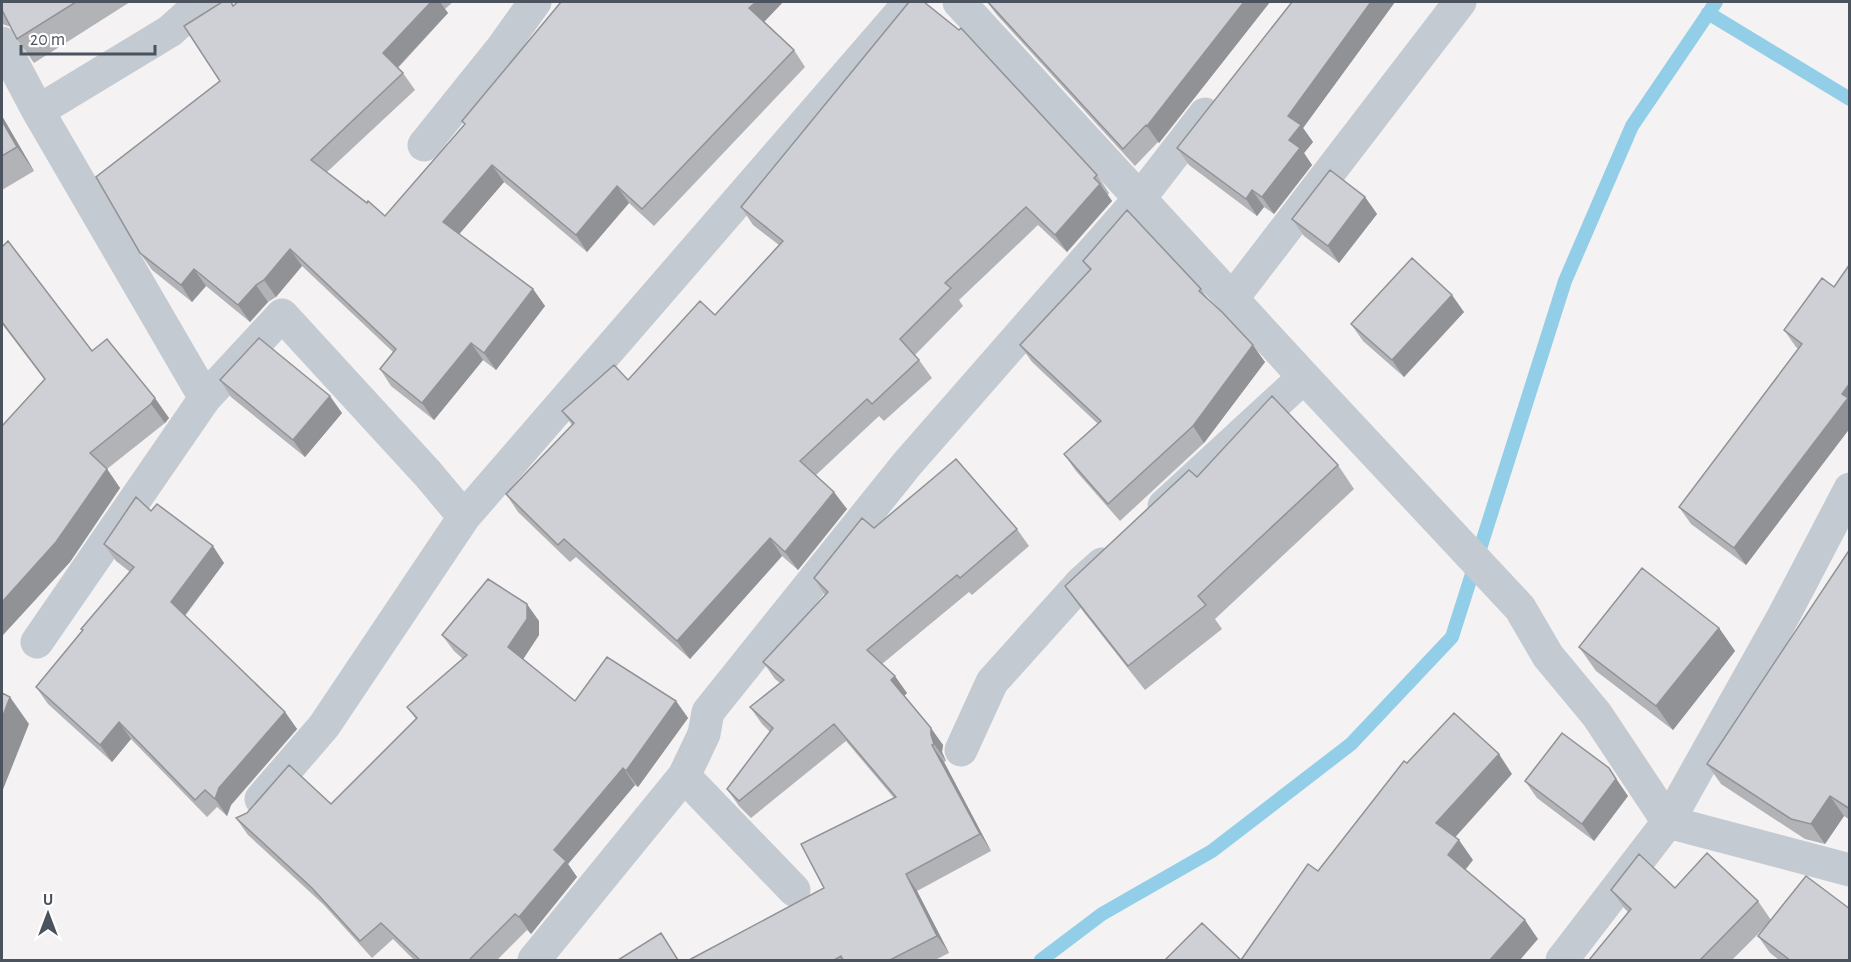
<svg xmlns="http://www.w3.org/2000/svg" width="1851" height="962" viewBox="0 0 1851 962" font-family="'Alegreya Sans',sans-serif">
  <rect width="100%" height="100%" fill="#f4f2f2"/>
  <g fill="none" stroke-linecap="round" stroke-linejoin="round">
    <path stroke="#93cee8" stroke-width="14" d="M1708 13 1850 99
      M1041 960 1102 914 1212 851 1351 744 1452 637 1565 281 1632 126 1716 2"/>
    <path stroke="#c3cad2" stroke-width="33" d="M959 2 1304 377 1520 608 1548 656 1597 715 1668 822 1850 870
      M2 43 38 111 205 398 282 315 428 474 464 517
      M38 111 170 31 202 2
      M424 145 502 48 535 2
      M1232 299 1460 2
      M1164 506 1304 377
      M37 642 205 398
      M961 750 992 682 1081 583 1102 564
      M684 776 794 890
      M261 799 324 726 464 517 910 2
      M534 960 684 776 704 734 708 712 907 464 1140 198 1205 114
      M1562 960 1668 822 1784 615 1850 489"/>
  </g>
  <path fill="#b2b3b7" d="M2 2H130L34 63 17 39 11 27 2 24Z
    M238 2H453L445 9 448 13 398 68 403 73 415 90 327 172 385 216 465 124 462 121 561 2H783L764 22 794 50 805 67 654 226 629 203 587 252 504 182 459 234 533 289 545 306 496 370 483 360 434 420 391 386 380 369 393 352 302 266 276 297 268 302 250 322 206 286 192 302 152 270 140 253 220 81 234 6Z
    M987 2H1270L1159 143 1158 142 1135 166 997 15Z
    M1292 2H1395L1303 128 1313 142 1304 153 1312 165 1274 214 1264 207 1257 216 1189 165 1177 148Z
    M2 116 34 171 2 190Z
    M1097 175 1109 193 1108 195 1112 201 1067 252 1038 225 959 300 963 306 915 355 919 360 932 378 884 421 879 416 816 475 847 509 798 570 782 556 690 659 576 557 570 562 518 512 506 494 572 425 562 411 628 380 715 315 779 245 753 225 741 207Z
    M1365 197 1377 214 1339 263 1304 236 1292 219Z
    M2 247 92 351 169 418 165 423 107 469 120 488 70 562 2 636V426L45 380 2 324Z
    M1083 261 1201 289 1209 300 1265 362 1204 443 1120 521 1076 471 1064 454 1098 424 1032 362 1020 345 1090 271Z
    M1850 264V428L1746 565 1691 524 1679 507 1798 349 1796 347 1784 330 1834 287Z
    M1464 312 1404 377 1363 341 1351 324Z
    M220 380 342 413 305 457 231 397Z
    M1338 465 1354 489 1215 619 1222 629 1145 690 1082 610 1065 586 1197 477Z
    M151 511 224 563 185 616 285 712 297 729 231 805 227 816 217 807 207 817 131 739 112 762 48 704 36 687 130 572 116 561 104 544Z
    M874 528 1017 529 1029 546 972 595 969 592 882 664 907 693 904 696 943 745 942 752 946 761 944 762 991 851 917 891 949 953 935 960H689L824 888 894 798 846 741 751 818 739 806 727 789 770 732 762 724 750 707 780 683 775 679 763 662 825 595 814 578Z
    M1850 549V820L1844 816 1825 844 1805 839 1721 784 1707 764Z
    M539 621V635L523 659 575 701H676L688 718 638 787 635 785 568 864 577 877 531 934 527 930 497 960H414L393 939 372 958 324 905 248 835 236 818 331 804 416 719 407 707 463 659 454 651 442 635Z
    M1719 628 1735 651 1673 730 1596 671 1579 647Z
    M1525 781 1628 796 1594 841 1537 798Z
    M1675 888 1758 901 1771 920 1850 960H1779L1770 953 1758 936 1769 923 1732 960H1589L1628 912 1625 909 1611 890Z"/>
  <path fill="#919295" d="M431 2H440L448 13 395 70 383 53Z
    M756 2H783L761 25 749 8Z
    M1244 2H1270L1159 143 1147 126Z
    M1371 2H1395L1303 128 1313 142 1304 153 1312 165 1274 214 1262 197 1289 140 1288 116Z
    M2 116 34 171 17 147 2 121Z
    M492 165 504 182 455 239 443 222Z
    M1100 184 1112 201 1067 252 1055 235Z
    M617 186 629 203 587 252 576 235Z
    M1252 190 1264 207 1257 216 1246 199Z
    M1365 197 1377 214 1339 263 1328 246Z
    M290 249 302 266 276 297 264 280Z
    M194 269 206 286 192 302 181 285Z
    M256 285 268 302 250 322 238 305Z
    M533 289 545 306 496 370 484 353Z
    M1452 295 1464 312 1404 377 1392 360Z
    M471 343 483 360 434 420 422 403Z
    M1253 345 1265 362 1204 443 1193 426Z
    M1850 383V428L1746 565 1734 548Z
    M330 396 342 413 305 457 293 440Z
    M155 398 169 418 165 423 151 404Z
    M107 469 120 488 70 562 2 636V602Z
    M834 492 847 509 798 570 785 552Z
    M770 538 782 556 690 659 677 641Z
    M213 546 224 563 182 619 171 602Z
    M527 604 539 621V635L520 664 508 647Z
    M1719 628 1735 651 1673 730 1656 706Z
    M895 676 907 693 903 697 891 680Z
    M10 697 29 724 2 792V718Z
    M676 701 688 718 638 787 626 771Z
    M285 712 297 729 231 805 227 816 215 799 219 788Z
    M119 722 131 739 112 762 100 745Z
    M931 728 943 745 942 752 946 761 934 744 931 735Z
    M932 745 944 762 991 851 980 834Z
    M1499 754 1512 774 1450 843 1436 823Z
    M623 768 635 785 568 864 577 877 531 934 519 917 554 850Z
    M1609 768 1628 796 1594 841 1582 824Z
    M1830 796 1844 816 1825 844 1811 824Z
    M1459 840 1473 860 1462 874 1448 855Z
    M906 874 917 891 949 953 937 936Z
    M1525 920 1538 939 1520 960H1490Z"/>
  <path fill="#cfd0d5" stroke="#919295" stroke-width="1.5" d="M2 2H76L17 39 2 10Z
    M222 2H231L233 6 238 2H431L383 53 403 73 311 160 367 203 368 201 385 216 465 124 462 121 561 2H756L749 8 794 50 642 209 617 186 576 235 492 165 443 222 533 289 484 353 471 343 422 403 380 369 396 349 290 249 264 280 256 285 238 305 194 269 181 285 140 253 96 177 220 81 184 26Z
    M909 2H924L959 30 961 28 1097 175 1094 178 1100 184 1055 235 1026 207 945 283 951 288 900 339 919 360 872 404 867 399 800 461 834 492 785 552 770 538 677 641 564 539 558 545 506 494 574 423 562 411 614 365 628 380 700 301 715 315 783 241 741 207Z
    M988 2H1244L1147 126 1146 125 1123 149Z
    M1292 2H1371L1288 116 1301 125 1289 140 1300 148 1262 197 1252 190 1246 199 1177 148Z
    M2 121 17 147 2 156Z
    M1330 170 1365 197 1328 246 1292 219Z
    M1127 210 1201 289 1199 291 1222 312 1253 345 1193 426 1108 504 1064 454 1101 421 1020 345 1091 269 1083 261Z
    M8 241 92 351 107 339 155 398 151 404 90 453 107 469 56 542 2 602V426L45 379 2 322V247Z
    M1412 258 1452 295 1392 360 1351 324Z
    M1850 264V383L1842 394 1848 398 1734 548 1679 507 1802 344 1784 330 1822 278 1834 287Z
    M259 338 330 396 293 440 220 380Z
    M1272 396 1338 465 1198 596 1206 605 1128 666 1065 586 1189 470 1197 477Z
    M956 459 1017 529 960 578 957 575 867 650 895 676 891 680 931 728V735L934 744 932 745 980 834 906 874 937 936 890 960H843L841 956 834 960H689L824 888 801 844 896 797 834 724 739 801 727 789 773 728 750 707 784 680 763 662 828 592 814 578 862 518 874 528Z
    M136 497 151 511 157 504 213 546 171 602 285 712 219 788 215 799 205 790 195 800 119 722 100 745 36 687 83 630 81 629 134 567 104 544Z
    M1850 549V809L1830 796 1811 824 1791 819 1707 764Z
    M1642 568 1719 628 1656 706 1579 647Z
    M488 579 527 604V619L508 647 575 701 607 657 676 701 626 771 623 768 554 850 566 861 519 917 515 914 469 960H420L381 923 360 941 312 888 236 818 247 813 289 765 331 804 417 718 407 707 467 655 442 635Z
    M2 693 10 697 2 718Z
    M1454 713 1499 754 1436 823 1459 840 1448 855 1525 920 1490 960H1165L1202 923 1241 960 1308 864 1318 871 1404 761 1407 763Z
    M1562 733 1609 768 1616 779 1582 824 1525 781Z
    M1707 853 1758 901 1700 960H1589L1631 909 1611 890 1639 854 1675 888Z
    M1806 876 1850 909V960H1790L1758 936Z
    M661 933 678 960H618Z"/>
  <rect width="1851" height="962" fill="none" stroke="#4a535e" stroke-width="6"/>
  <g transform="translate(48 914)" stroke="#ffffff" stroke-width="4.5" paint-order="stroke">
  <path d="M0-4.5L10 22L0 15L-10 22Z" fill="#4a535e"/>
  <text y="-9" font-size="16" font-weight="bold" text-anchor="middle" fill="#4a535e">U</text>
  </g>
  <path d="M21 45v9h134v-9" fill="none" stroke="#4a535e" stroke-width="3"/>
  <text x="30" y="45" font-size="18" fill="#4a535e" stroke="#ffffff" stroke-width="4.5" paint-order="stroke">20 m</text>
</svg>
